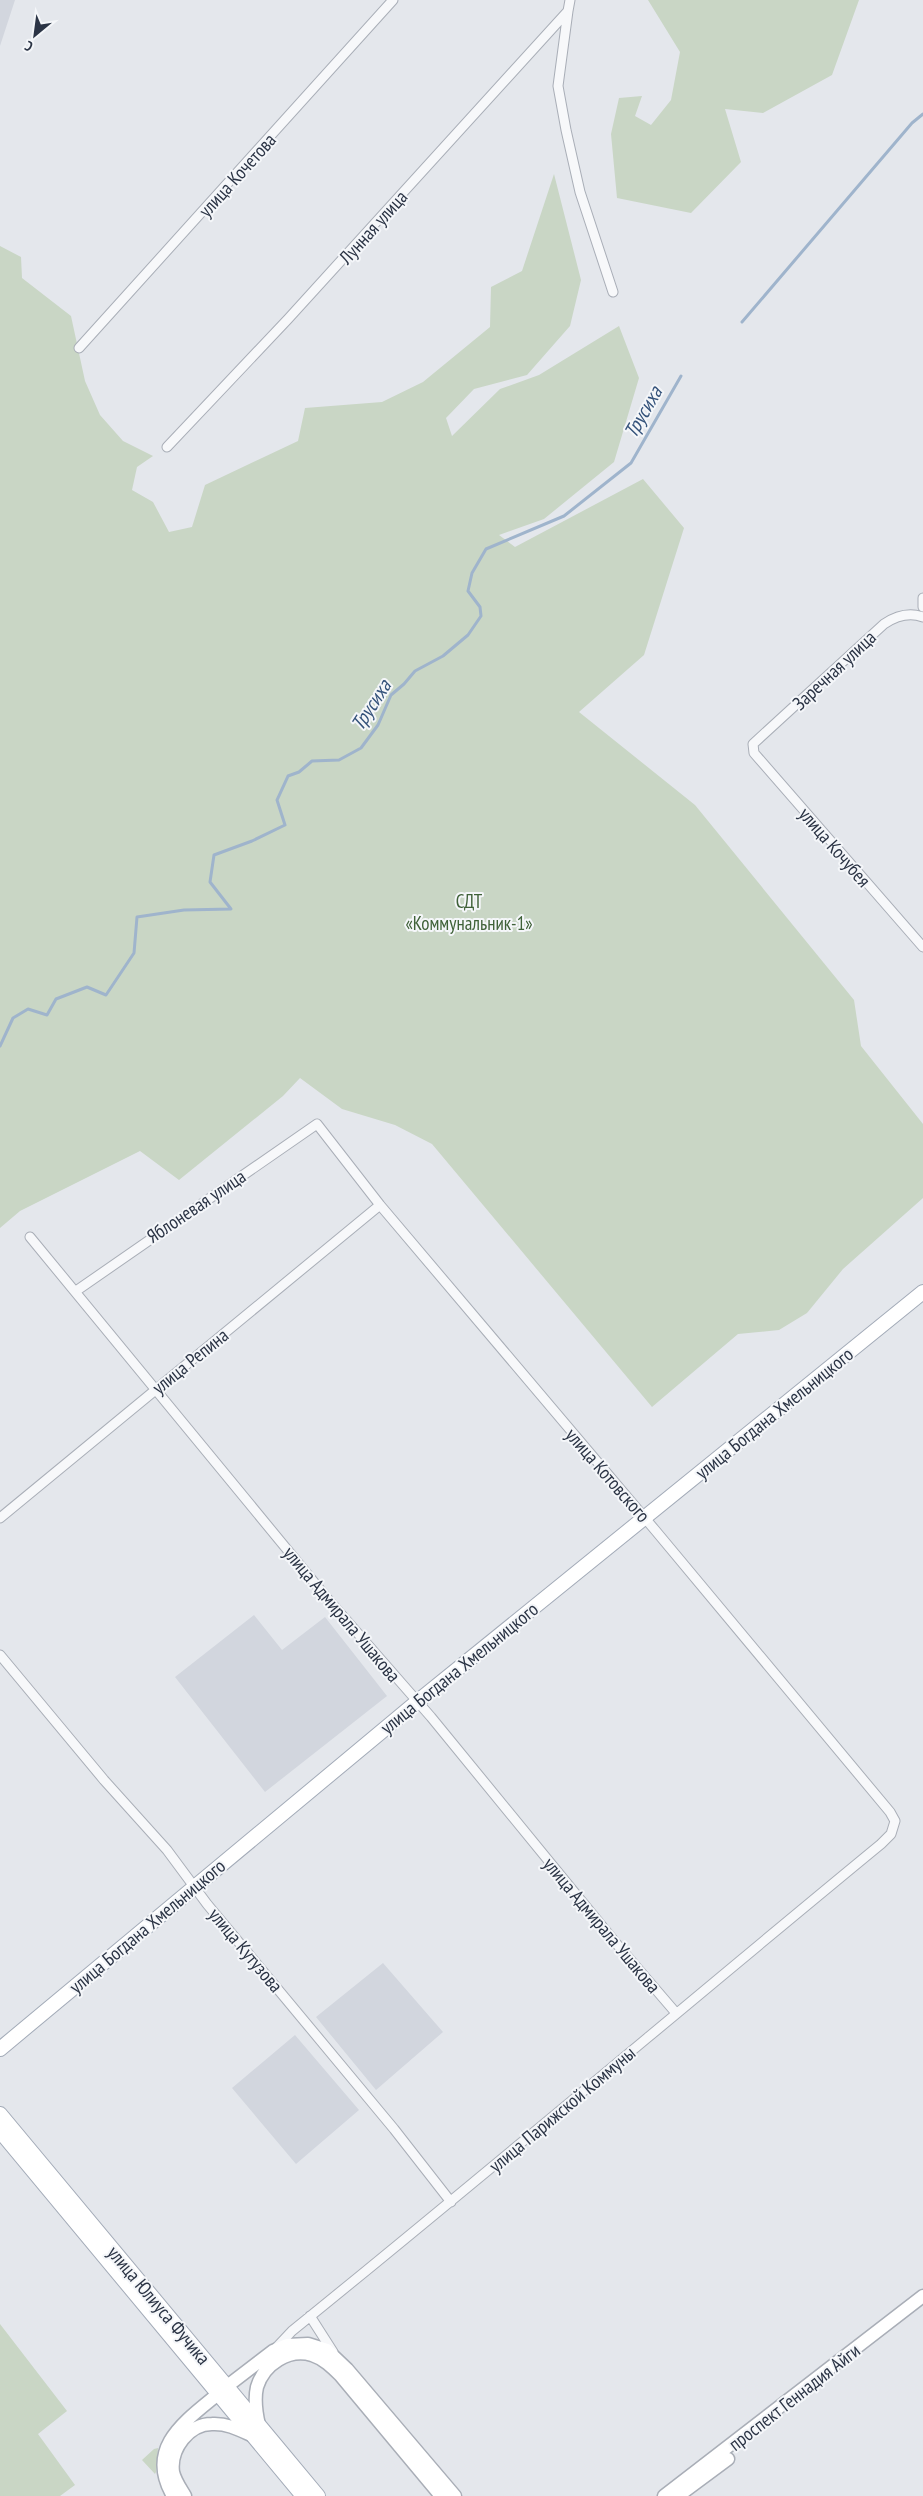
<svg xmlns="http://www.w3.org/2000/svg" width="923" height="2496" viewBox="0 0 923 2496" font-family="'PT Sans Narrow',sans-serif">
  <rect width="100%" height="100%" fill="#e4e7ec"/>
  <path fill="#d2d6de" d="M0 0H15L0 46Z
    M254 1615 282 1650 325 1617 387 1696 265 1792 175 1677Z
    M383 1963 443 2032 376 2090 316 2017Z
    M295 2035 359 2110 296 2164 232 2088Z"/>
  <path fill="#c9d6c5" d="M648 0H859L832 75 763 113 725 109 741 162 691 213 617 198 611 134 619 98 642 96 635 116 651 125 671 100 680 52Z
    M554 174 581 280 570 326 527 375 474 389 446 418 452 436 500 389 539 375 619 326 639 378 614 462 544 519 499 535 515 547 643 479 684 528 644 655 579 712 695 805 854 1000 861 1046 923 1124V1198L843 1269 807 1313 779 1330 738 1334 652 1407 432 1144 395 1125 342 1109 300 1078 283 1096 179 1180 140 1151 20 1211 0 1228V246L21 257 22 278 71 316 85 381 100 415 123 441 153 456 137 467 132 490 153 502 169 532 192 527 205 485 298 441 305 408 382 402 423 382 490 327 491 287 522 271Z
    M0 2324 67 2411 38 2434 75 2485 60 2496H0Z
    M158 2448 156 2472 155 2474 142 2460 154 2449Z"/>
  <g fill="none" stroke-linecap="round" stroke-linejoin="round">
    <path stroke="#9fb4cc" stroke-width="3" d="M742 322 912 123 923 114
      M0 1046 13 1018 28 1009 47 1015 56 999 87 987 106 995 134 953 137 917 184 910 231 909 210 882 214 855 252 841 285 825 277 800 288 776 299 772 312 761 339 760 361 748 378 725 391 695 404 684 415 671 443 656 468 635 481 616 480 607 468 591 472 573 486 549 564 516 631 463 681 376"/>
    <g stroke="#a9aeb7" stroke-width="11">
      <path id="street" d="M568 11 558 86 566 130 580 192 613 292
        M79 348 393 0
        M167 447 288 319 568 11 570 0
        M923 598V607
        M923 617C909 612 896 616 884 624L753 744 754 753 923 947
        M30 1237 327 1598 431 1717 615 1942 676 2013
        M76 1291 317 1124 380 1205 655 1530 890 1812 895 1821 891 1834 881 1844C684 2006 490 2171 292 2331L276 2348
        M0 1518 380 1205
        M0 1655 104 1780 167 1850 207 1904 394 2129 451 2202
        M310 2316 333 2352"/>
    </g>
    <g stroke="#a9aeb7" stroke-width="15">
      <path id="secondary" d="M226 2387 273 2351 287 2345 308 2344 327 2350 347 2369 455 2496
        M259 2425C256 2412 254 2400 257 2387 264 2364 289 2348 312 2355 324 2359 332 2367 340 2375L441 2496
        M173 2496C145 2448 184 2422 218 2394
        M185 2496C181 2489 175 2481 173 2472 170 2449 189 2424 212 2424 227 2423 240 2430 253 2436
        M664 2496 923 2296
        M678 2496 728 2459"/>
    </g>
    <g stroke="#a3abb8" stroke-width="16">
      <path id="primary" d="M0 2049 417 1702 923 1292
        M0 2114 318 2496
        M0 2131 303 2496"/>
    </g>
    <use href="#street" stroke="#f7f8fa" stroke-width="9"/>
    <use href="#secondary" stroke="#fff" stroke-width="12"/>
    <use href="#primary" stroke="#fff" stroke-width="14"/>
  </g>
  <g text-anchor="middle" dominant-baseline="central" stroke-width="4" stroke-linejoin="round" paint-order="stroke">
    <g font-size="19" fill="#2b3445" stroke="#f4f6f9">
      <text transform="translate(237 175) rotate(-48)">улица Кочетова</text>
      <text transform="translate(373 227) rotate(-48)">Лунная улица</text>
      <text transform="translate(834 670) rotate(-43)">Заречная улица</text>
      <text transform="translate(835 847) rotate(49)">улица Кочубея</text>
      <text transform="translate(196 1206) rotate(-34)">Яблоневая улица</text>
      <text transform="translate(190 1361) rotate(-39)">улица Репина</text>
      <text transform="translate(774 1413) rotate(-39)">улица Богдана Хмельницкого</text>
      <text transform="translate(608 1475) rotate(49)">улица Котовского</text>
      <text transform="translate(342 1614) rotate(50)">улица Адмирала Ушакова</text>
      <text transform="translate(459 1668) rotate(-39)">улица Богдана Хмельницкого</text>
      <text transform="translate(602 1925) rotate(50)">улица Адмирала Ушакова</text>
      <text transform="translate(147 1926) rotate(-40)">улица Богдана Хмельницкого</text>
      <text transform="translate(246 1950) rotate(50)">улица Кутузова</text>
      <text transform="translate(562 2109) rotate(-40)">улица Парижской Коммуны</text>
      <text transform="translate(159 2305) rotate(50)">улица Юлиуса Фучика</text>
      <text transform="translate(794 2397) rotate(-38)">проспект Геннадия Айги</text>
    </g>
    <g font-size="19" fill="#3f6138" stroke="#f4f6f9">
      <text x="469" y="901">СДТ<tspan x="469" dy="22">«Коммунальник-1»</tspan></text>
    </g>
    <g font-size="20" font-style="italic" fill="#34527a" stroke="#f4f6f9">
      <text transform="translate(643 412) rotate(-60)">Трусиха</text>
      <text transform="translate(371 705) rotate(-57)">Трусиха</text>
    </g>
  </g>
  <g transform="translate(35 35) rotate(209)" stroke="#f4f6f9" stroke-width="4" paint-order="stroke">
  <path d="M0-4L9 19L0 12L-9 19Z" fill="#2b3445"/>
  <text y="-8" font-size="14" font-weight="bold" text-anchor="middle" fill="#2b3445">С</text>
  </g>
</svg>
